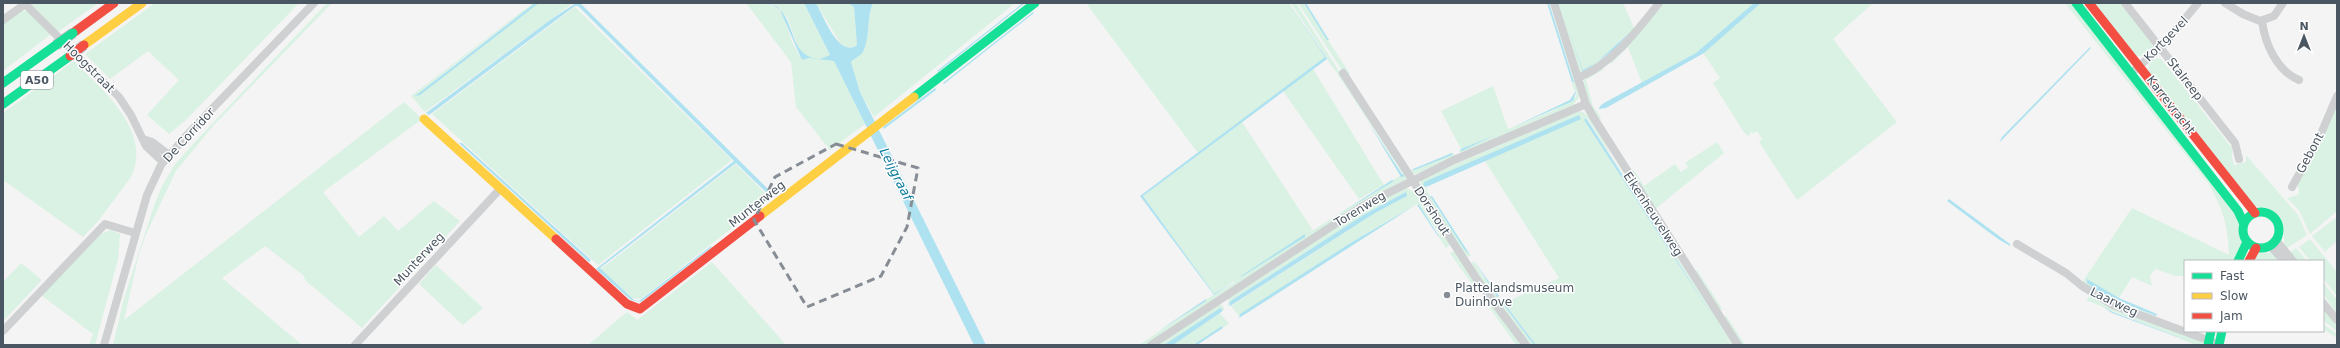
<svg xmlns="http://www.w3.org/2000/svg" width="2340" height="348" viewBox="0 0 2340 348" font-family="'DejaVu Sans',sans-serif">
  <rect width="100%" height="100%" fill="#f4f4f4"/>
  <path fill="#d9f2e3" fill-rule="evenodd" d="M29 3 33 4 98 3 58 32Z
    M155 3H299L186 120 169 134 147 115 179 80 148 51 110 79 85 54Z
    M327 3H332L212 127 176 171 146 234 138 258 124 320 404 102 422 119 323 192 359 237 384 216 398 231 434 201 460 221 362 328 306 281 303 275 265 246 222 278 302 345H113L124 298 155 203 162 186 175 164 195 142Z
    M533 3H535L416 94 539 3H573L425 112 411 96Z
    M746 3C785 3 781 11 793 44 796 49 799 56 803 60L809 58 834 61 865 124 830 150 796 107 791 62Z
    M770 3H804L830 55C827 58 823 58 819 59 795 59 795 32 787 17 782 11 777 7 770 3Z
    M816 3H848L854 7 857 45 850 48 842 46Z
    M873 3H1015L874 117 860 92 851 62C855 58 860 56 863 52 871 36 866 18 873 3Z
    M1086 3H1289L1325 57 1198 153Z
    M1291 3H1296L1407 179 1377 195 1146 345H1139L1213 295 1234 283V281L1214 294 1143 196 1242 122 1312 229 1310 232 1403 174Z
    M1298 3H1304L1350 74 1347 76 1343 72Z
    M1549 3 1580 96 1573 105 1461 153 1458 150 1462 151 1495 135 1461 149 1441 111 1493 86 1508 129 1552 111 1576 97 1577 90H1574L1572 82 1574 81Z
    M1557 3H1623L1635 30 1619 47 1584 73 1579 72ZM1569 26 1583 70 1598 61 1629 32 1611 52 1583 72Z
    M1661 3H1754L1700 51 1642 83 1628 47 1611 64 1609 62Z
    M1761 3H1873L1833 39 1897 122 1797 200 1759 142 1762 139 1757 131 1753 134 1752 131 1748 136 1743 131 1713 83 1720 78 1703 53Z
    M2065 3H2073L2240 222 2239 234 2243 241 2233 261H2185V276H2176L2155 269 2150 276 2152 286 2132 277 2119 298 2086 279 2128 305 2155 316 2158 314 2154 318 2115 303 2083 283V281L2132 208 2229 255C2228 225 2223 209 2208 183Z
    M2092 3H2122L2154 46C2151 53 2143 57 2136 56Z
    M575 7 732 160 598 265 432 114Z
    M22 10 28 12 51 34 3 71V23Z
    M2157 58 2161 59 2232 148V157L2234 165 2246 162V155L2298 215 2307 235 2287 248C2282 240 2285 236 2283 227 2280 213 2266 209 2254 206L2147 72 2150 62Z
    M74 61C102 90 153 131 131 177L99 220 83 237 3 180V113Z
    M1601 68 1604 69 1586 80 1593 106 1602 119 1596 117 1582 82Z
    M1313 69 1384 185 1359 199 1283 91Z
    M2337 106V211L2310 234 2299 210 2287 198 2298 195 2299 192 2297 181Z
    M1579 111C1591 111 1606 147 1613 158 1654 220 1694 283 1734 345H1731L1723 332 1730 345H1536L1504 303 1503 304 1534 345H1529L1505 314 1471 264 1474 261 1482 275 1504 303 1559 278 1485 161 1581 118 1425 187 1442 215 1471 256 1464 257 1420 184 1421 179ZM1587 118 1719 326 1584 120Z
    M1717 142 1724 153 1654 210 1631 171 1634 170 1644 186 1675 164 1681 172 1688 167 1685 163Z
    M1453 152 1455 157 1416 174H1413L1410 170 1413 171Z
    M736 164 770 198 641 299 632 298 601 269Z
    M1405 187 1417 194 1450 245 1446 248 1438 236 1440 234 1417 204 1352 242 1239 316 1231 306 1375 213 1406 196V192L1365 214 1232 300 1229 303 1230 306H1228L1229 296 1371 204Z
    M2337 217V241L2325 252 2312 236Z
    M111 230 120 234 118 259 95 345H89L93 334 41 295 101 234Z
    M2310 239 2337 272V296L2323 278V261H2310L2299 247Z
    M2296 248 2307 261H2298L2290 252Z
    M1455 251 1478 285 1476 290 1450 253Z
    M2259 252 2270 253 2277 259 2275 261H2253Z
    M712 262 786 345H588L627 312 637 320Z
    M21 263 42 280 3 321V282Z
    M436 265 483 308 463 325 419 284Z
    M1697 270 1723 310 1718 309 1693 271Z
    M2323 282 2337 300V313L2323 294Z
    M2091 295 2201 341 2204 345H2196L2086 300Z
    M1217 304 1222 305 1224 308 1223 311 1220 308 1164 345H1155Z
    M1492 304 1520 341 1519 345H1516L1489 307Z
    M2323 308 2337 325V331L2323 320Z
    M1220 313 1229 324 1193 345H1173Z
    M1726 315 1745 345H1741L1725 317Z
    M2323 324 2337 334V338L2323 329Z"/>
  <path fill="#aee2f0" d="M535 3H539L420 95 415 96Z
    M576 3 581 4 770 191 768 194 736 163 600 268 634 300 639 301 711 246 712 247 641 302 631 300 596 269 734 161 578 6H575L429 115 426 113 550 20Z
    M761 3C801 3 782 57 820 59L830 55 804 3H816C823 15 839 59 857 45L854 7 848 3H873C866 18 871 36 863 52 860 56 855 58 851 62L860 92 986 345H974L834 61 809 58 803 60 801 58 780 10 772 5Z
    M1023 3H1025L938 72 937 71Z
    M1289 3 1337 73 1327 59 1143 196 1214 294 1235 281 1214 295 1140 196 1325 57Z
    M1304 3H1306L1329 40H1327Z
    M1547 3H1549L1574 82H1572Z
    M1754 3H1761L1704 53 1606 108 1599 109 1600 106 1604 103 1696 53Z
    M1033 12 1034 13 944 84 943 83Z
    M1567 26 1583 70 1598 61 1630 32 1615 49 1583 72Z
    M2090 47 2091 48 1999 143 2002 137Z
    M935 88 936 90 884 129 883 127Z
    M1577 89 1573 101 1513 127 1570 100Z
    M1579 115 1581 119 1426 187 1423 185 1424 182Z
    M1586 118 1719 326 1584 120Z
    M1368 122 1402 174 1405 176 1401 177Z
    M1495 135 1462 151H1460L1461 149Z
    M459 143H462L591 260 589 262Z
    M1452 153V155L1412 171 1413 169Z
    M1392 180 1394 181 1339 214Z
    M1406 192 1407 196 1375 213 1230 306 1229 303 1232 300 1365 214Z
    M1430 196H1432L1470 255 1464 249Z
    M1949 199 2010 244V246L1998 239 1947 201Z
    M1417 205H1419L1439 236H1438Z
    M1414 206 1239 318 1240 314 1352 242Z
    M1305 234V237L1241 277V276Z
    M1475 262 1499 296 1497 297Z
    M2087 279 2119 298 2157 314 2156 316 2104 295 2087 283Z
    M1206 299V301L1157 332Z
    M1504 303 1536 345H1534L1503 304Z
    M2102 306 2113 312 2196 344 2112 313Z
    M1220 308 1223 310 1220 313 1173 345H1164Z
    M1222 326 1223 328 1197 345H1193Z"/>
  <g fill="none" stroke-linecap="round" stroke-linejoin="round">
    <path stroke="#ced0d2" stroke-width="8" d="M24 3 119 97 131 115 146 146 163 162
      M1554 3 1586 104 1592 115 1738 345
      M2125 3 2235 143 2239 159
      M2225 3 2243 14 2260 21 2274 16 2283 3
      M3 20 25 4
      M2262 21C2265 44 2277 71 2299 80
      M2136 69 2164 44 2198 3
      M1343 73 1478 281 1526 345
      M1578 78C1612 64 1637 31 1659 3
      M143 139 152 142 169 155
      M2292 187 2320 136 2337 96
      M2276 240 2293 261
      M2017 244 2066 273 2082 286 2113 305 2213 342
      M2270 246 2284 261
      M2323 303 2337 320
      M3 331 105 224 135 233
      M104 345 147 195 161 165 186 136 314 3
      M355 345 500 189
      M1151 345 1364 205 1454 160 1586 104"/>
    <path stroke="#16e098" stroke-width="9" d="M2076 3 2238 211 2244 224
      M3 83 56 45
      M914 97 1035 3
      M3 104 70 56
      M2243 230a18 18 0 1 1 36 0a18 18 0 1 1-36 0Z
      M2238 261 2247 242
      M2208 345 2211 331
      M2219 345 2222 331"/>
    <path stroke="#ffcf43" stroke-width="9" d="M84 45 142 3
      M424 119 556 239
      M760 216 914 97"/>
    <path stroke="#f24e42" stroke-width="9" d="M2089 3 2255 213
      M73 33 114 3
      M556 239 627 304 640 309 760 216
      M2249 261 2256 248"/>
    <g stroke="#b9bec3" stroke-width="11" stroke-linecap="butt">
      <path id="fast-bridge" d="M56 45 73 33"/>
    </g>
    <g stroke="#b9bec3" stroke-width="11" stroke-linecap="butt">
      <path id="jam-bridge" d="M70 56 84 45"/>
    </g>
    <use href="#fast-bridge" stroke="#16e098" stroke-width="9"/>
    <use href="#jam-bridge" stroke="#f24e42" stroke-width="9"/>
  </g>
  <path fill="none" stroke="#868d94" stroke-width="3" stroke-dasharray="8 5" stroke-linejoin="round" d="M836 144 918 168 907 227 881 276 807 307 754 220 775 177Z"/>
  <circle fill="#868d94" stroke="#fff" stroke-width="1.5" cx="1447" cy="295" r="4"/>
  <g text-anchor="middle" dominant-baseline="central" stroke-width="3" stroke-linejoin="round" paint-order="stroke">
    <rect fill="#fff" stroke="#808990" stroke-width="1" x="21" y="71" width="32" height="18" rx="3"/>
    <g font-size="11" font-weight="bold" fill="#4a5661">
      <text x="37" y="80">A50</text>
    </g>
    <g font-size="12" fill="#4a5661" stroke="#fff">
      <text transform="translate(2166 39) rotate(-46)">Kortgevel</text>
      <text transform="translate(89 67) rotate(45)">Hoogstraat</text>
      <text transform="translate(2185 79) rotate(52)">Stalreep</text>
      <text transform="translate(2171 105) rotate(52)">Karrevracht</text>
      <text transform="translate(189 135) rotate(-47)">De Corridor</text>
      <text transform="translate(2310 153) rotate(-62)">Gebont</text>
      <text transform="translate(757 204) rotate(-38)">Munterweg</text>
      <text transform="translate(1360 209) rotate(-31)">Torenweg</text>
      <text transform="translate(1432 211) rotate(57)">Dorshout</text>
      <text transform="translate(1653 214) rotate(57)">Eikenheuvelweg</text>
      <text transform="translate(419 259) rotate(-47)">Munterweg</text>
      <text transform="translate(2114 302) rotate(26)">Laarweg</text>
    </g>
    <g font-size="12" fill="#4a5661" stroke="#fff" text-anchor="start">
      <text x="1455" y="288">Plattelandsmuseum<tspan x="1455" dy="14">Duinhove</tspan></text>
    </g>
    <g font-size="13" font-style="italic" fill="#0c7c9b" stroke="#fff">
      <text transform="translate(896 174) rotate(63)">Leijgraaf</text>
    </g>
  </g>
  <rect width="2340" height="348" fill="none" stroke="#4a5661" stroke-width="8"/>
  <rect x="2184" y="260" width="140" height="72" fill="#ffffff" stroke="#b7bbc0"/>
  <rect x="2192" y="273" width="20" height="6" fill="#16e098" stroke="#b7bbc0"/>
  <text x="2220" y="280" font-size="12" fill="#4a5661">Fast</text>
  <rect x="2192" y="293" width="20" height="6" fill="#ffcf43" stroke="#b7bbc0"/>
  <text x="2220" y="300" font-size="12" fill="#4a5661">Slow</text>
  <rect x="2192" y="313" width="20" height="6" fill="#f24e42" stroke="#b7bbc0"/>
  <text x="2220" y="320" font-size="12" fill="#4a5661">Jam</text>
  <g transform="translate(2304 36)" stroke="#ffffff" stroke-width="3" paint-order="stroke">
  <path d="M0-3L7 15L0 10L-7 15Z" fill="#4a5661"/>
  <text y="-6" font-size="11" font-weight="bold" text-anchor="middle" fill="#4a5661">N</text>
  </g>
</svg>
